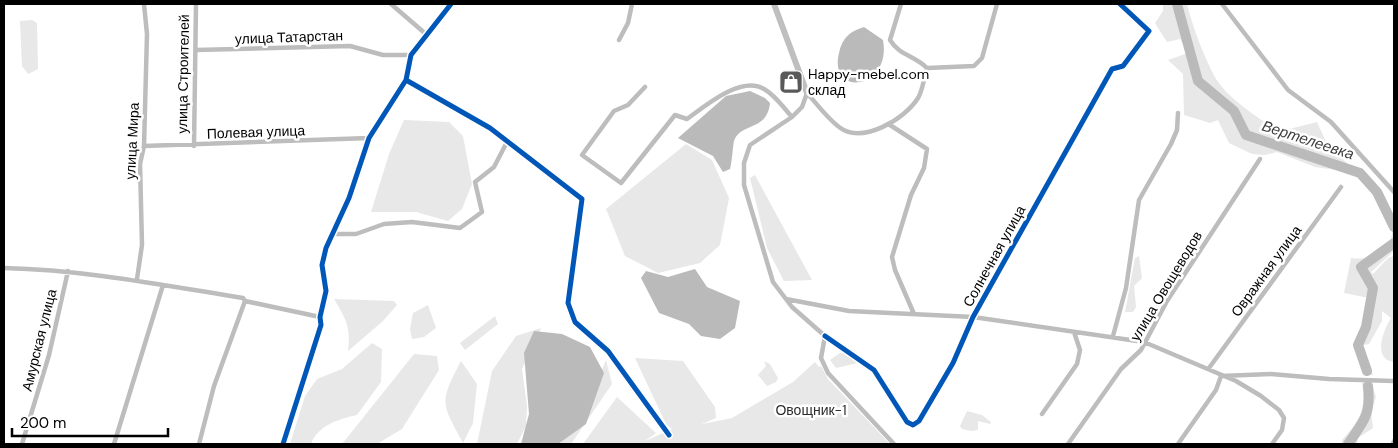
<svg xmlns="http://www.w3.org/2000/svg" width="1398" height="448" viewBox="0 0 1398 448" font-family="'DM Sans',sans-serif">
  <rect width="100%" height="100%" fill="#fff"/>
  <path fill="#e8e8e8" d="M1163 4H1187C1193 28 1204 57 1216 79 1228 98 1262 122 1281 131L1317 122 1327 144 1351 167 1345 171 1315 167 1277 152 1265 155 1252 154 1229 143 1218 120 1210 123 1184 115 1183 74 1168 60 1188 53 1180 39 1167 42 1155 23 1163 11Z
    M32 20 37 23 38 69 28 74 22 66 20 21Z
    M404 120 449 122 463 136 472 184 462 209 448 221 416 212H371L389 154Z
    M686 144 712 160 729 198 720 245 700 263 658 273 625 256 606 209Z
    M755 175 812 280 784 281 767 248 750 178Z
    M1394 225V251L1371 272 1373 274 1388 258 1394 256V362C1372 359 1383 331 1391 318L1382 311V321L1369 344 1363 345 1373 375H1364L1356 344 1367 318 1369 298 1344 293 1351 258C1363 260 1383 257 1389 244 1392 238 1392 230 1394 225Z
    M1139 256 1142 278 1134 286 1136 307 1133 312H1125L1135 258Z
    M334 299 394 301 397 305 383 321 348 351C351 327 346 319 334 299Z
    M428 305 436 328 424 337 412 339 410 329 413 313Z
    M495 316 498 324 465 350 460 343Z
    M541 328 522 369 527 406 526 426 517 444H477L492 371 516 336Z
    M372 343 382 349 381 382 357 415C339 419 318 425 311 444H290L305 396 317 379 342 369Z
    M840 353H854L858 363 836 368 830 360Z
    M414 354 437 356 439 370 402 429 377 444H342Z
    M635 358 683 361 715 407 716 418 702 424 732 418 793 382 815 362 819 367 821 366 828 379 890 444H583L617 397 656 433 645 441 672 429 666 424Z
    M606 360 612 384 571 444H559L584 414Z
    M461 361 477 384 473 423 463 443C441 402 439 403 461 361Z
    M764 361 770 364 778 378 776 382 767 386 758 375 766 366Z
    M1371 381 1376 397 1371 412 1373 428 1358 438 1357 444H1342V440C1359 421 1367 410 1362 383Z
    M967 411 982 415 991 422 990 424 978 421V430L971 431 962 429 960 426Z"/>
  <path fill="#bababa" d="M864 27 883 40C892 90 828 98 839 53 842 38 850 31 864 27Z
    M750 91 765 98 770 103C767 132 741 122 734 141 733 145 732 162 730 169L723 172 713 156 678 138 726 96Z
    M695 269 707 287 740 301 735 328 720 339 701 336 689 324 659 313 641 278 646 271 668 277Z
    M534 331 562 334 590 347 604 373 586 424 558 444H521L529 414 524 353Z"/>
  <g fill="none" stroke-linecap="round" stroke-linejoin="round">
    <path stroke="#bababa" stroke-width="10" d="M1177 4 1198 81 1234 111 1246 135 1360 173 1377 192 1394 227
      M1367 371 1358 345 1366 327 1373 288 1361 267 1394 243
      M1348 444C1364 421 1371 415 1368 386"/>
    <path stroke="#bdbdbd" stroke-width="4.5" d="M391 4 427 35
      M901 4 890 40C900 56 914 55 927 68L974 66 982 58 997 4
      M1222 4 1288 90 1331 122 1394 192
      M619 40 628 23 632 4
      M196 50 350 46 383 55H411
      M406 80 490 128 582 199 568 303 575 322 608 351 669 435
      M645 87 628 105 614 111 582 155 621 183 675 115 687 119C705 106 741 75 764 89 775 95 783 107 792 117
      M890 125 927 149 924 168 911 195 892 257 895 270 914 314
      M144 146 369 138
      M194 146 196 4
      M334 234H356L384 224 412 222 460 228 482 212 475 182 494 167 507 142
      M4 268C86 270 162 285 243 298L245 301 320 317
      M137 279 142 245 140 164 144 146 147 34 144 4
      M786 299 849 311 973 317 1144 342 1236 381 1261 396 1279 410 1284 418 1282 430 1272 444
      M825 336 874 370 907 422 913 425 919 421 953 363 973 317 1112 69 1123 66 1149 31 1120 4
      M1113 336 1126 288 1139 200 1171 144 1177 130 1178 113
      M1209 368 1341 187
      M1042 414 1077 364 1080 350 1074 332
      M22 444 49 355 68 271
      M114 444 163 285
      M199 444 214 386 245 301
      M283 444 321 325 320 317 326 291 322 265 326 248 349 198 369 138 406 80 411 55 451 4
      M894 444 828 373 821 358 825 336 792 307 773 282 744 185V163L750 145 792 117 802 107 807 93C817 104 827 118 839 127 862 145 905 119 918 98 923 90 924 77 927 68
      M1068 444 1121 369 1141 350 1167 301 1260 159
      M1178 444 1216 390 1221 376 1271 374 1329 379 1394 381
      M1393 444 1394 441"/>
    <path stroke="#bfbfbf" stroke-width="6" d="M774 4 807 93"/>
    <g stroke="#fff" stroke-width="8">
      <path id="cycleway" d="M406 80 490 128 582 199 568 303 575 322 608 351 669 435
        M825 336 874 370 907 422 913 425 919 421 953 363 973 317 1112 69 1123 66 1149 31 1120 4
        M283 444 321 325 320 317 326 291 322 265 326 248 349 198 369 138 406 80 411 55 451 4"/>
    </g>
    <use href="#cycleway" stroke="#0057b8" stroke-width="5"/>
  </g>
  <defs>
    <g id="shop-square" transform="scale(1.25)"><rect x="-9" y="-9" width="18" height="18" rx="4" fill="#595959" stroke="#fff"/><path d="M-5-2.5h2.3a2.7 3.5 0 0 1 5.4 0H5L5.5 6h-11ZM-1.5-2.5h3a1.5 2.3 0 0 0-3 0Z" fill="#fff"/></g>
  </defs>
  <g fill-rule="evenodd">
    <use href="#shop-square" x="791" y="82"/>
  </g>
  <g text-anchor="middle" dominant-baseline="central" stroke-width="5" stroke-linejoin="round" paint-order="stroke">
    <g font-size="14" fill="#000" stroke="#fff">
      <text transform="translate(289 37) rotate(-2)">улица Татарстан</text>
      <text transform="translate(183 74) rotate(-89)">улица Строителей</text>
      <text transform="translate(256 132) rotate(-2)">Полевая улица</text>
      <text transform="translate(132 141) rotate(-87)">улица Мира</text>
      <text transform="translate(994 256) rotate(-61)">Солнечная улица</text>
      <text transform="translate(1266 271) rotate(-54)">Овражная улица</text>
      <text transform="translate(1166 286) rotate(-59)">улица Овощеводов</text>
      <text transform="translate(39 340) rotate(-76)">Амурская улица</text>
    </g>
    <g font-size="14" fill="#000" stroke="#fff" text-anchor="start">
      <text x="808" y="74">Happy-mebel.com<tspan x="808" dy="16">склад</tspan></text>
    </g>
    <g font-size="14" fill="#2c2c2c" stroke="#fff">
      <text x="811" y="410">Овощник-1</text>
    </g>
    <g font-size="15" font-style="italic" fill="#3d3d3d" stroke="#fff">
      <text transform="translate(1308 140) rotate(18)">Вертелеевка</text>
    </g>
  </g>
  <rect width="1398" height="448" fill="none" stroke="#000000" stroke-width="10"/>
  <path d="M12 428v8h156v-8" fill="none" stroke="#000000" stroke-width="2.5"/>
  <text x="20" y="428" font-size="15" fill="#000000" stroke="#ffffff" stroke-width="4" paint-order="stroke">200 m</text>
</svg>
